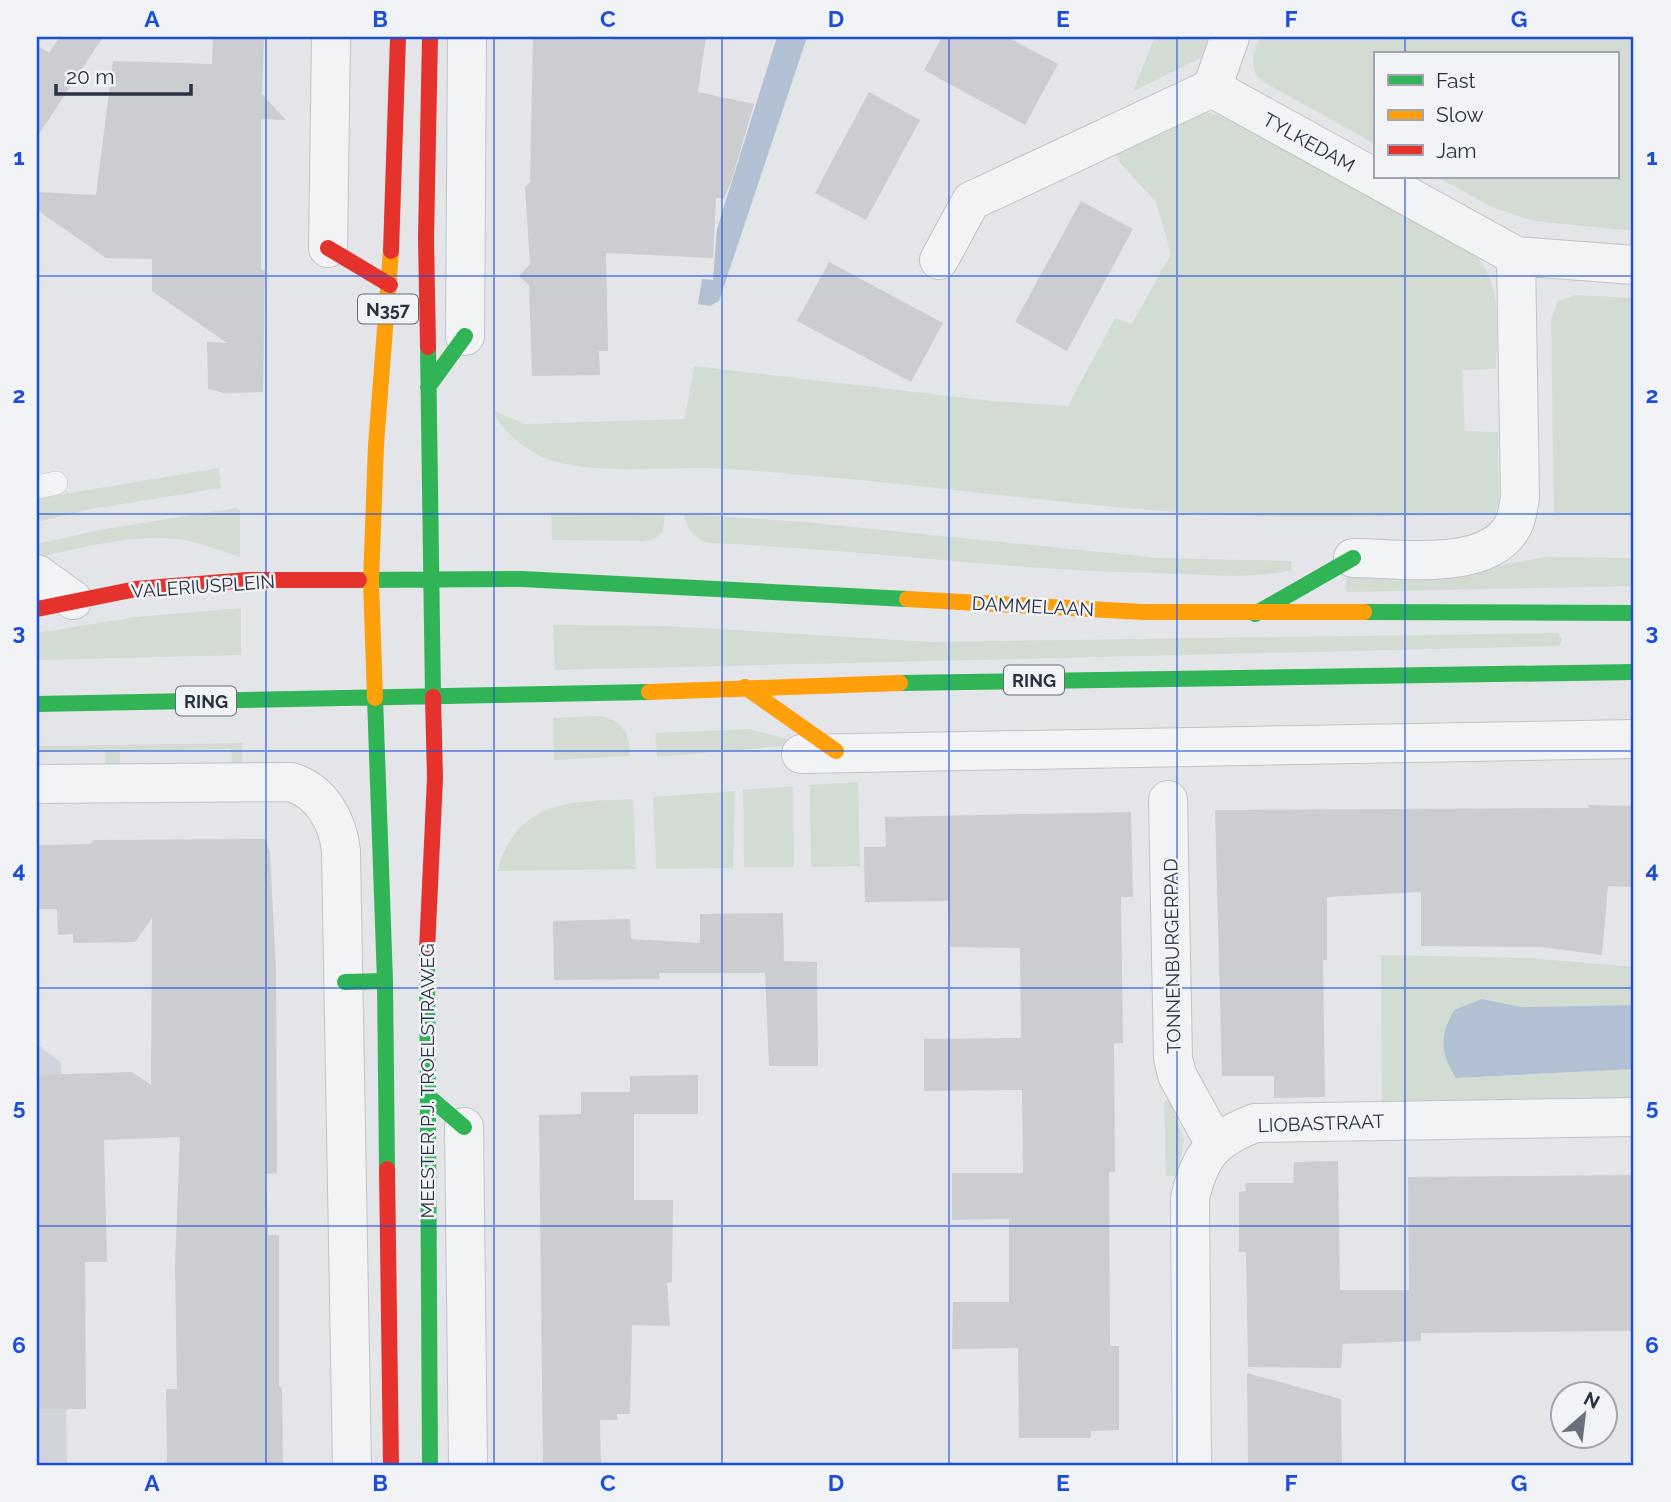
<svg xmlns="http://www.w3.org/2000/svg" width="1671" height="1502" viewBox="0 0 1671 1502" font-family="Raleway,sans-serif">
  <rect width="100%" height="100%" fill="#e3e5e8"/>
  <path fill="#d1d4db" d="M37 1044 61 1063 67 1465H37Z"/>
  <path fill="#d3dcd3" d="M1155 37H1209L1201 58 1133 91Z
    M1260 37H1634V231L1534 221 1492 207 1437 177H1617V54H1375V144L1260 80C1248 66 1254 53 1260 37Z
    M1210 113 1229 120 1467 247C1504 277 1497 326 1496 369L1462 370 1465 431 1498 432 1499 501 1495 514C1414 515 1332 519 1252 516 1105 511 960 488 814 476 776 473 737 468 698 468 654 468 605 473 561 463 534 458 503 434 492 410L525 424 685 419 694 366 992 401 1068 406 1115 318 1132 324 1171 254 1156 202 1120 163 1115 153 1200 114Z
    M1575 295 1634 298V513H1554L1551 320 1558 301Z
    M219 468 221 488 91 509 37 522V500L46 497Z
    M236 508 240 510V557C219 550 198 542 176 539 132 534 83 547 40 557L37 561V544L99 530Z
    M551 512 665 513 663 531 655 539 642 541 552 540Z
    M684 514 805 522 1159 558 1291 561 1292 570C1249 580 1199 574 1154 573 1005 570 857 549 709 543 691 537 688 531 684 514Z
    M1545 557 1634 558V586L1347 592 1345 589 1347 577 1492 567Z
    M241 608V655L37 660V633L136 617Z
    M553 625 668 626 931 642 1558 633 1562 639 1559 646 555 670Z
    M602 716C623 722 630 733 630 756L554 760 553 718Z
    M749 729 787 739 783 746 657 757 655 733Z
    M242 743V770H232L231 749 120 751V767H106L105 751 37 752V746Z
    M858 782 860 866 811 867 810 785Z
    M793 786 794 867H744L743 790Z
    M735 791 733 868 656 869 653 797Z
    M633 799 636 869 497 871C519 799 568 802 633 799Z
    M1381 955 1530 958 1634 967V1005L1521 1007 1482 999 1456 1078 1634 1069V1101L1382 1106Z
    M1167 1100 1170 1101 1184 1140 1178 1176H1166L1164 1103Z"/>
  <path fill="#b1c0d3" d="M777 37H807L719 301 710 306 698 304 702 279 713 280 717 229Z
    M1482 999 1521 1007 1634 1005V1069L1456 1078C1440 1051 1439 1038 1454 1010Z"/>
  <path fill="#cbcdd0" d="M60 37H103L37 137V45L49 53Z
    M213 37H264L262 94 286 120 261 119V270H265L263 392 224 393 208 389 207 342 227 343 152 291V259L106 258 37 210V192L96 195 113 61 212 64Z
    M613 37H706L698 92 754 104 731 182 724 198H716L713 258 606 253 608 351H599L600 375 532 376 529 285 519 276 530 264 525 187 530 182 533 39 613 40Z
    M942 37H1007L1058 64 1025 125 924 70Z
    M869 92 920 120 866 220 815 193Z
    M1081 201 1133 229 1067 351 1015 322Z
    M829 262 943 323 911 382 797 321Z
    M1588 805 1634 806V887L1608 886 1602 955 1541 947 1421 946V892L1327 897V960H1323L1325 1097 1274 1098V1076H1222L1215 810 1589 808Z
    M1131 812 1133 897H1121L1123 1043H1114L1115 1172H1109L1110 1346H1119V1430L1091 1431V1438H1019L1018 1348 952 1349 953 1302H1009V1219L952 1220V1173H1023L1022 1090 924 1091V1039L1021 1038 1020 948 950 947 948 901 865 902 864 847H886L885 817Z
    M265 839 270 853 276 971 277 1173 266 1174 268 1235H279V1387H282L283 1465 167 1463 166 1389H177L175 1266 180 1137 104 1140 107 1262H85L86 1409H37V1075L132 1072 151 1085 152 918 135 942 73 943V934L58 935 57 909H37V845L90 844 94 840Z
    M783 913 784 961 817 962 818 1066H769L765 973H659L660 979 554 980 553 921 630 919 631 939 700 943V914Z
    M698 1075V1114H634V1200H673L672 1282 667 1283 670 1326 632 1325 630 1414H617V1420H600L601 1465H543L539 1115 581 1114V1092H630V1076Z
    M1338 1161 1340 1290H1409L1408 1177 1634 1175V1331L1421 1333V1341L1343 1344 1341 1368 1248 1367 1246 1252H1239V1192L1246 1191 1245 1183H1293L1294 1162Z
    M1247 1373 1341 1399 1342 1465H1248Z"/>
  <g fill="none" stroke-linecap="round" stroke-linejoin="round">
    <g stroke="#c1c3c6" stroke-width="24">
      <path id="lane" d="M37 487 56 483"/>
    </g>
    <g stroke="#c1c3c6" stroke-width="40">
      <path id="street" d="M1212 88 1516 256 1634 265
        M328 248 331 37
        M939 260 971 201 1212 88 1230 37
        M465 336 467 37
        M1353 558C1398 558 1484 572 1511 529 1517 520 1518 508 1520 498L1516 256
        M37 574 73 600
        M801 754 1634 739
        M37 784 291 782C321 791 338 821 341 851L352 1465
        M1168 800 1173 1058 1177 1075 1215 1144
        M464 1127 468 1465
        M1192 1465 1190 1198C1200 1155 1213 1139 1255 1123L1634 1117"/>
    </g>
    <use href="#lane" stroke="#f2f3f5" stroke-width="23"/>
    <use href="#street" stroke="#f2f3f5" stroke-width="38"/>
    <path stroke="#30b455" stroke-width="16" d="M428 347 433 697
      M428 387 465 336
      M359 580 522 579 907 599
      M1364 612 1634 613
      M1255 614 1353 558
      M900 683 1634 672
      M375 698 385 981 387 1169
      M37 704 649 692
      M427 950 430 1465
      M345 982 385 981
      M428 1096 464 1127"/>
    <path stroke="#ff9f0a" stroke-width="16" d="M907 599 1143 612H1364
      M745 687 836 751
      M649 692 900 683
      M375 698 371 581 376 445 391 251"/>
    <path stroke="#e5322d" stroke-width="16" d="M328 248 390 285
      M391 251 398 37
      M428 347 426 238 430 37
      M37 609 136 589 248 580H359
      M427 950 435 778 433 697
      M387 1169 391 1465"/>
  </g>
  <path fill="none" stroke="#1d4ed8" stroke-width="2" stroke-opacity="0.55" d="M266 37V1465M494 37V1465M722 37V1465M949 37V1465M1177 37V1465M1405 37V54M1405 177V1465M37 276H1634M37 514H1634M37 751H1634M37 988H1634M37 1226H1634"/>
  <g text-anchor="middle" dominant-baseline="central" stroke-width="5" stroke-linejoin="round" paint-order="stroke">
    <g fill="#f1f3f7" stroke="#656b78" stroke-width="2">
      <rect x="358" y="294.5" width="60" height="29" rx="5"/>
      <rect x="1004" y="665.5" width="60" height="29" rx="5"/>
      <rect x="176" y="686.5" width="60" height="29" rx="5"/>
    </g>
    <g font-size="18" font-weight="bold" fill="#293142">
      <text x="388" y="309">N357</text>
      <text x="1034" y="680">RING</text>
      <text x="206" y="701">RING</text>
    </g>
    <g font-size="19" fill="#293142" stroke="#f1f3f7">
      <text transform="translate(1309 142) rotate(29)">TYLKEDAM</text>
      <text transform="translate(203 586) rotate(-4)">VALERIUSPLEIN</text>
      <text transform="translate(1033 606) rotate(3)">DAMMELAAN</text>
      <text transform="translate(1172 956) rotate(-91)">TONNENBURGERPAD</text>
      <text transform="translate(427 1081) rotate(-90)">MEESTER P.J. TROELSTRAWEG</text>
      <text transform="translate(1321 1123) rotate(-2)">LIOBASTRAAT</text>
    </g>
  </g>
  <rect width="1671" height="1502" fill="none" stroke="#f1f3f7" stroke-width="77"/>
  <rect x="1374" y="52" width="245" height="126" fill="#f1f3f7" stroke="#a1a5af" stroke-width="2"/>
  <rect x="1388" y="75" width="35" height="10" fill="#30b455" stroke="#a1a5af" stroke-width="2"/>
  <text x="1436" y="88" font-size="21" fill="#293142">Fast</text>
  <rect x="1388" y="110" width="35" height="10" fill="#ff9f0a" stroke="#a1a5af" stroke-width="2"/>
  <text x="1436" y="122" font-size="21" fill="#293142">Slow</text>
  <rect x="1388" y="145" width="35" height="10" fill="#e5322d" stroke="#a1a5af" stroke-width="2"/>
  <text x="1436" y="158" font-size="21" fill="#293142">Jam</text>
  <g transform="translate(1584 1415) rotate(28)"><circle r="33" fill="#f1f3f7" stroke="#a1a5af" stroke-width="2"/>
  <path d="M0-5L12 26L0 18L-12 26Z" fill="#6a707c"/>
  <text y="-10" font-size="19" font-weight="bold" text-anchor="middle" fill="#293142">N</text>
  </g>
  <path d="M56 84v10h135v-10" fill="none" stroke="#293142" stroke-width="3.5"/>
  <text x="66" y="84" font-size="21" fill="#293142" stroke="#f1f3f7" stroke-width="5" paint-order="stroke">20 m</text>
  <rect x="38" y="38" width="1594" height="1426" fill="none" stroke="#1d4ed8" stroke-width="2.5"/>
  <g font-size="23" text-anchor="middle" font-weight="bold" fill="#1d4ed8">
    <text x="152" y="27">A</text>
    <text x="380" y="27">B</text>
    <text x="608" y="27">C</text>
    <text x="836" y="27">D</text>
    <text x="1063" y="27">E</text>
    <text x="1291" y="27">F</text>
    <text x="1519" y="27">G</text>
    <text x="19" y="165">1</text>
    <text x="1652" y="165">1</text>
    <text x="19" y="403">2</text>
    <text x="1652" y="403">2</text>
    <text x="19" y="640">3</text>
    <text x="1652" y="640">3</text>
    <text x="19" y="878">4</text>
    <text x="1652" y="878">4</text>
    <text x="19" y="1115">5</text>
    <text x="1652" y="1115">5</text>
    <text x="19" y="1353">6</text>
    <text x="1652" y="1353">6</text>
    <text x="152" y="1491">A</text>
    <text x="380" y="1491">B</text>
    <text x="608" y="1491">C</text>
    <text x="836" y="1491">D</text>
    <text x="1063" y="1491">E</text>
    <text x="1291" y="1491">F</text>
    <text x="1519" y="1491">G</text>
  </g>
</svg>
